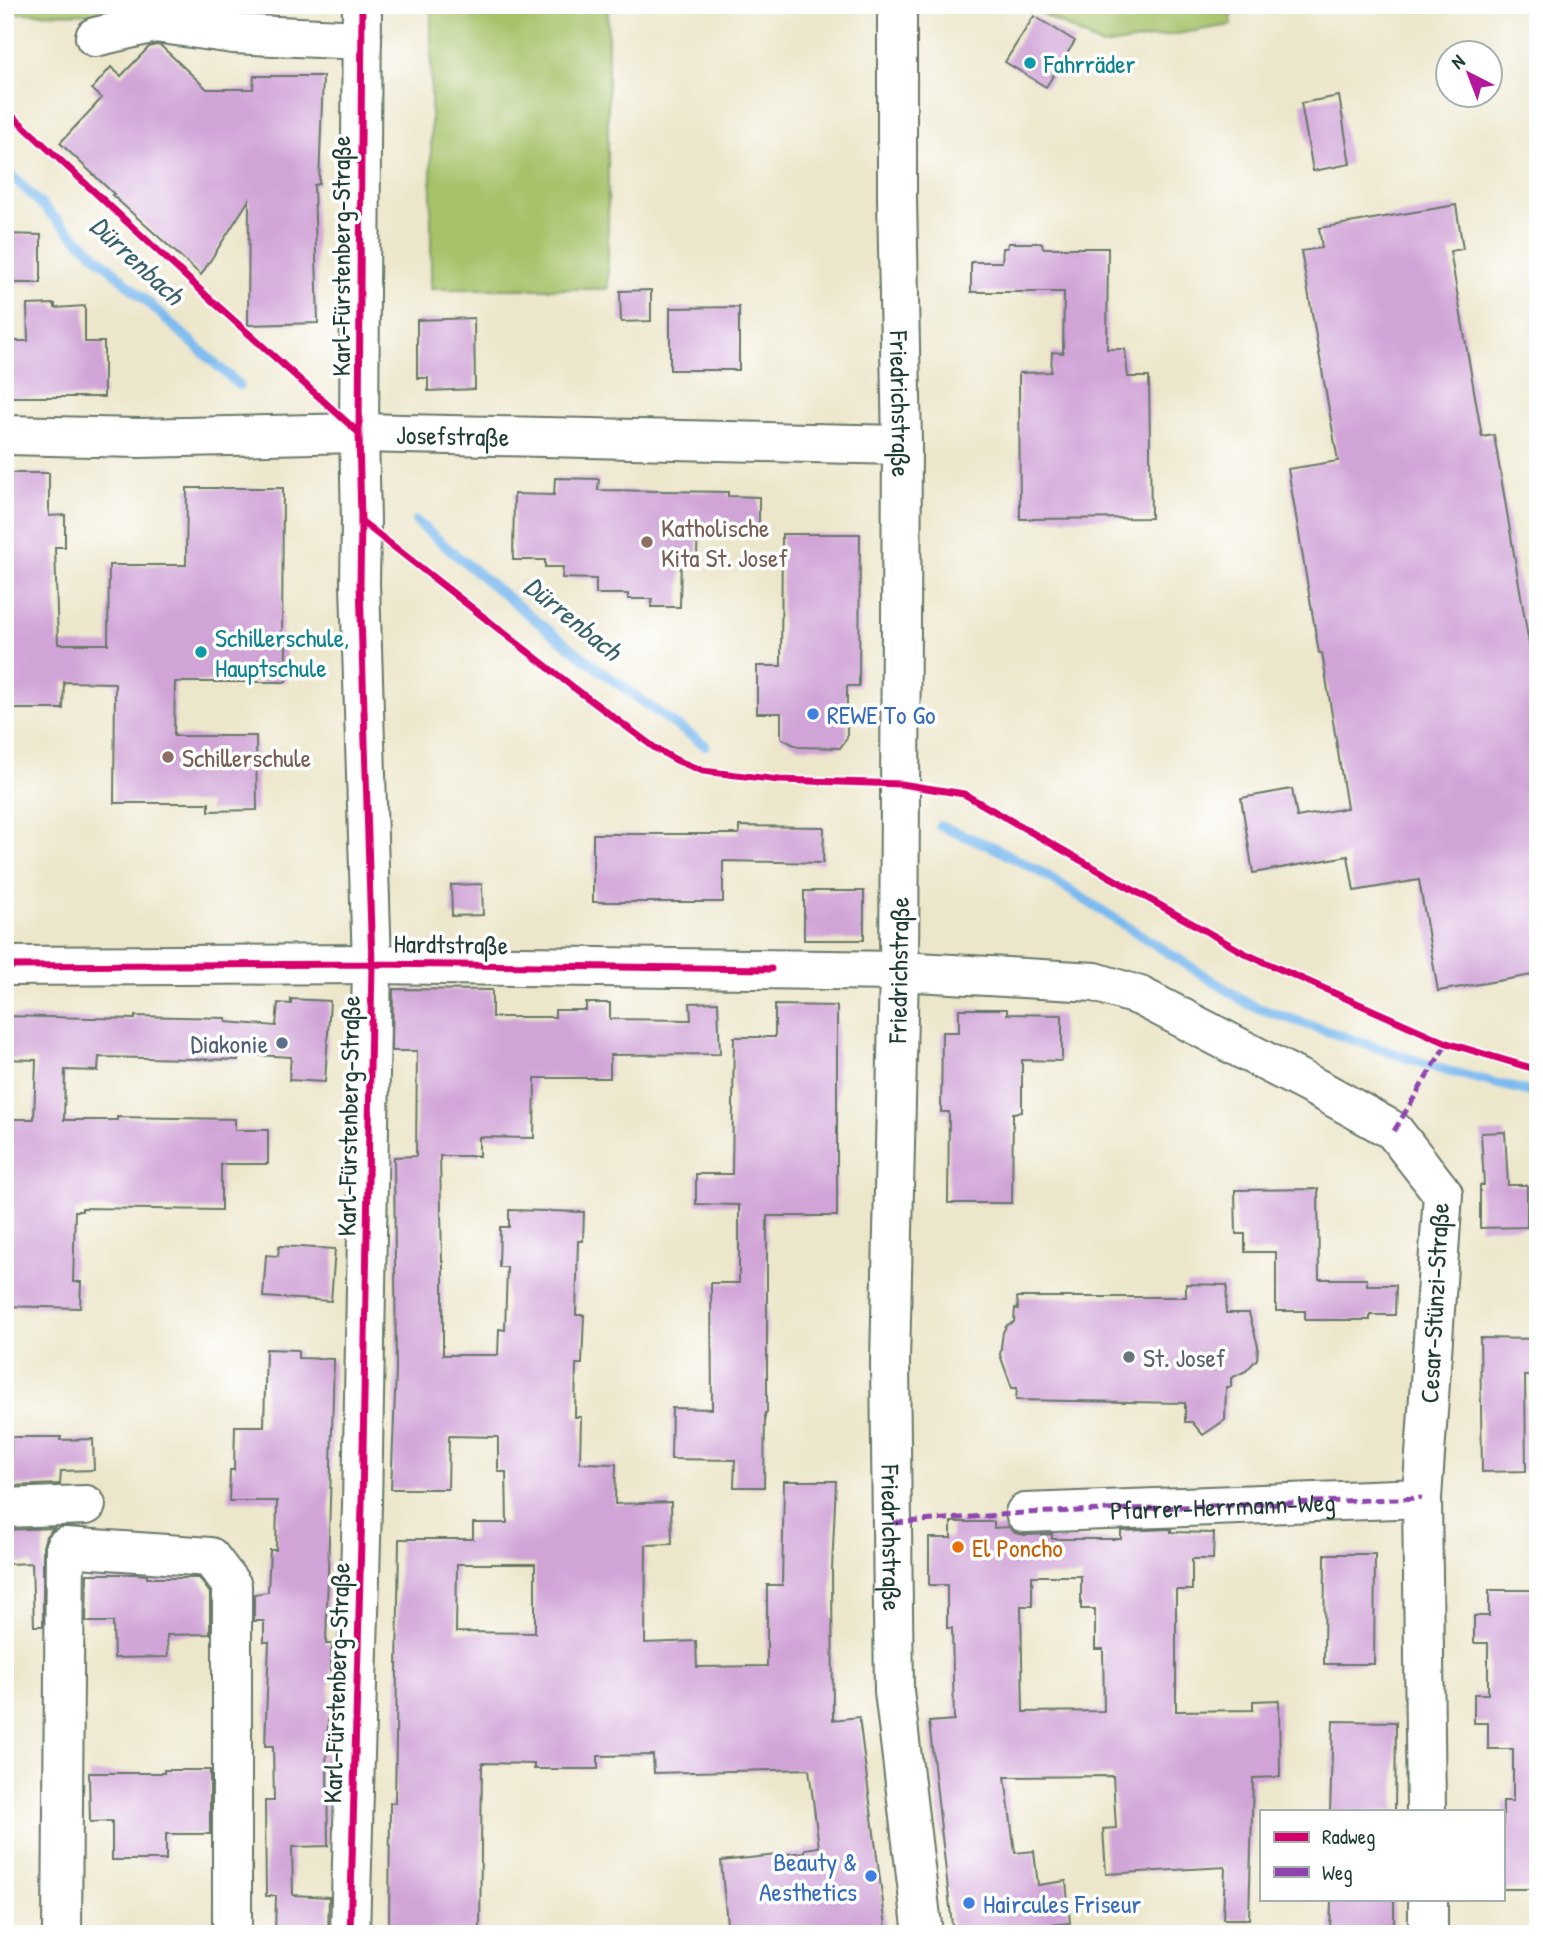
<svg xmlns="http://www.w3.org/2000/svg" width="1543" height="1939" viewBox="0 0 1543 1939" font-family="'Patrick Hand',sans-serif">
  <rect width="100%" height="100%" fill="#fff"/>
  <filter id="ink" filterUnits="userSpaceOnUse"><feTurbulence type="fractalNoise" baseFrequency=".0143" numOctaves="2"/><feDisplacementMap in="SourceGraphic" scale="14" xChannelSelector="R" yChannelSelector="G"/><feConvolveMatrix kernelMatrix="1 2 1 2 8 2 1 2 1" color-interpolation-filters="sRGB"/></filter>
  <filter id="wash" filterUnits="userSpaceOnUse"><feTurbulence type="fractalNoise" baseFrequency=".00686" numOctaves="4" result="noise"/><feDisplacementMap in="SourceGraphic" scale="28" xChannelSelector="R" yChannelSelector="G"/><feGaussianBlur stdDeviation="1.57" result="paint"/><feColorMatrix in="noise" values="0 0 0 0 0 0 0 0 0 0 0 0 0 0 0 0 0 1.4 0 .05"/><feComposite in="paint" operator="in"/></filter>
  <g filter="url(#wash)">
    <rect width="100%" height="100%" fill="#ece6ca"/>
    <path fill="#a6c36a" stroke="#62804f" stroke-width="2" d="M5 5H252L236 15 5 13Z
      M431 5H608V289H431Z
      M1027 5H1229L1232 25 1102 46Z"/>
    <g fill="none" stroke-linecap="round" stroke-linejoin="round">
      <path stroke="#7cbaef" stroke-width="10" d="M5 169 60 223 239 385
        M416 521C509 601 604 677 705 745
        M940 826 993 847 1046 875 1252 1006 1444 1070 1538 1094"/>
    </g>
    <g id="blocks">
      <path fill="#d0a4d7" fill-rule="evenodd" d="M1034 16 1075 41 1046 87 1005 62Z
        M156 45 161 46 207 89H253L254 76H323L319 184 314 185 318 323 248 325 249 200 201 275 112 195 114 194 60 143 102 98 92 89 111 67 121 76 149 47Z
        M1339 96 1350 164 1313 171 1301 103Z
        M1456 205 1463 249 1450 251 1482 437 1494 435 1538 697V974L1438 991 1419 880 1354 891 1348 856 1253 873 1241 798 1292 789 1297 817 1347 808 1322 653H1319L1288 469 1338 461 1301 251 1322 248 1319 228Z
        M5 234 41 235V283H5Z
        M1008 243H1042L1043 248H1108L1107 349H1125L1128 377H1149L1151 518 1020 519 1019 373 1051 372 1052 352 1063 353 1064 292H971V262H1002L1003 248H1007Z
        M651 290V321L621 322 620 291Z
        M55 304V308L85 306V342H104V397H10V341H28L27 305Z
        M739 307V370H670V308Z
        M474 318 475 389 428 391V378H417V320Z
        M5 473H49V516L65 515V547H55L58 644H108L109 565H186L187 488H283L282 645H286V682H175L174 736H256L257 810 209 811V803H114L115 683 64 682 63 709H5Z
        M555 478 599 479 598 490 728 492V496L759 497V528L698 527 697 556 681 555 680 607H651L652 599H628V594H596V579L562 578 563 567H545V560H513L514 494 554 495Z
        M782 534H860L859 686H847V738L840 748 798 747 781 738V713H757V666H781Z
        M739 826 824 827 823 863 723 861V902H593V834H739Z
        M482 884 483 915 452 916 451 885Z
        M804 891H864V940H804Z
        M393 989 492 990V1017H555V1010H586V1003H610V1019L691 1020 690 1003 718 1002 720 1054 610 1055V1078H535L534 1138 479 1137V1156H440L442 1262H443V1355H498L499 1329 505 1330 507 1267H499L500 1227H509V1210L584 1212 583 1241H578L576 1315H584L582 1364H576L575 1417H581L580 1463 616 1464 615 1504 671 1502 672 1544 646 1545 645 1643 696 1641 697 1667 767 1666V1585H782L784 1481H836L832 1570 833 1720 859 1717 887 1934H728L721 1861 805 1852V1849L819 1847 809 1769 654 1773 653 1755 598 1756V1769H534V1764L482 1763 480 1934H389L390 1803H395L399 1539H473V1523H507L506 1472H498V1437L449 1436 448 1489H391L396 1371 394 1157 416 1156 417 1051H392ZM457 1564H535V1633L456 1632Z
        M291 999 330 1001 325 1082 289 1080 291 1057 238 1054V1060L99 1057 98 1071 65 1070 64 1120H117V1117L235 1119V1130H268V1164H221V1210L82 1208V1211H75L73 1282H81L80 1308 5 1306V1119H34L36 1060 5 1059V1016L135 1019V1016L226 1018V1022L276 1026 278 1003 291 1004Z
        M775 1005 837 1006V1216H767V1413H765L764 1487H734L735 1460 671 1459 672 1408 712 1409 711 1283H739V1205L696 1204V1174H732L734 1037H775Z
        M959 1009H1007V1014L1062 1015V1061L1022 1060V1112L1013 1113 1012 1203H948L949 1112H941L942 1032H959Z
        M1505 1132 1508 1185H1527V1227L1480 1228V1185H1484L1481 1133Z
        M1318 1189 1319 1279H1367V1285H1396L1395 1315H1370V1320H1305V1311H1276V1252H1245V1234H1236L1235 1190Z
        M279 1246 335 1249 331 1301 263 1297 266 1255 278 1256Z
        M1186 1284 1227 1285 1226 1313H1249L1258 1346 1257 1359 1246 1371 1231 1378V1387H1226L1225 1420 1203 1435 1192 1422H1185V1403L1016 1400 1017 1388H1012L1000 1355 1003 1332 1007 1325 1014 1322 1015 1308 1018 1309 1017 1297H1186Z
        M1480 1338 1538 1339V1376H1525L1526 1471 1482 1472Z
        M266 1349 298 1350V1358L334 1359 326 1644H332L326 1768H327L328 1846 292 1847 293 1895 329 1897 328 1934H275L276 1896H266L265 1801H274L273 1746H265L269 1642H264V1621H254V1594L268 1592 270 1550H276L277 1501H229L230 1470H234L235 1426H264Z
        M11 1437H61L60 1440 93 1439 94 1470 61 1471 60 1484 10 1486V1478L5 1473V1460L11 1455Z
        M951 1522H994V1528L1009 1527 1015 1533 1025 1535 1052 1534V1539H1121V1531L1171 1529V1532L1214 1533 1213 1559H1192V1590H1176V1711L1253 1710V1701L1279 1700 1280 1777 1253 1778 1249 1919H1223L1225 1867 1106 1874 1103 1829 1116 1828 1113 1776 1005 1777 1015 1853 1034 1851 1038 1885 1066 1881 1070 1923 1049 1925 1050 1934H953L929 1722 954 1720 952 1628H947V1585H929V1538H951ZM1032 1576H1081V1609H1095V1649H1103L1104 1711 1023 1712 1021 1606H1032Z
        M54 1528 46 1536 43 1547V1626H34L32 1563 8 1564V1546H5V1530Z
        M1325 1554H1375L1374 1664H1324Z
        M87 1574H136L147 1575V1578H199L210 1593V1634L167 1635 168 1657 114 1658 113 1622H86Z
        M1489 1590H1538V1889H1503V1801H1513V1749H1488V1723H1474V1694H1488V1643H1474V1616H1489Z
        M1333 1721 1396 1722 1395 1811H1330Z
        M164 1770H210V1834H166V1860H112V1821L90 1822 89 1773H164Z
        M1331 1899H1394V1934H1330Z"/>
    </g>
  </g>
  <g filter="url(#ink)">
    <use href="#blocks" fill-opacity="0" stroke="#677868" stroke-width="2"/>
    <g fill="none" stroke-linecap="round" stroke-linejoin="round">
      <g stroke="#677868" stroke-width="42">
        <g id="minor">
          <path d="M95 37 155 23 233 34 362 40"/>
          <path id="s1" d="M5 435 139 438 359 433 902 445"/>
          <path d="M5 966 372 964 899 971 1095 982 1140 996 1326 1093 1394 1131 1443 1194 1422 1498 1426 1811"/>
          <path d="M5 1508 86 1505"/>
          <path id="s2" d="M1025 1513 1422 1498"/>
          <path d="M1428 1899V1934"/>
          <path d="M62 1934 65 1547 210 1557 232 1586V1934"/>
          <path d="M350 1934 362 1505 372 964 360 584 361 521 359 433 362 5"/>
        </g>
      </g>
      <g stroke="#677868" stroke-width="42">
        <g id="major">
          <path id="s3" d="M897 5V198L902 445 899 971 890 1362 894 1691 923 1934"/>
        </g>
      </g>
      <use href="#minor" stroke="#fff" stroke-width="38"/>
      <use href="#major" stroke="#fff" stroke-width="38"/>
      <path stroke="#8e44ad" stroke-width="5" stroke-dasharray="10 5" stroke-linecap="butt" d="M1394 1131 1447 1043
        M894 1523 1025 1513 1422 1498"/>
      <g stroke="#fff" stroke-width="11">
        <path id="cycleway" d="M5 109 209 298 359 433
          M361 521 573 687 655 748 676 760 703 771 779 780 901 784 964 794 1246 954 1447 1043 1538 1070
          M5 966 372 964 771 969
          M350 1934 362 1505 372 964 360 584 361 521 359 433 362 5"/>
      </g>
      <use href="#cycleway" stroke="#d6006c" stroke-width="7"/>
    </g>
  </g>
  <g fill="#0f9aa8" stroke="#fff" stroke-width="2.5">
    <circle cx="1030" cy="63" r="7"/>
    <circle cx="201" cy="652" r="7"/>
  </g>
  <g fill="#8d6e63" stroke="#fff" stroke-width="2.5">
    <circle cx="647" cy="542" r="7"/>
    <circle cx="168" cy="757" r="7"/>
  </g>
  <g fill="#3f7fe0" stroke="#fff" stroke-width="2.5">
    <circle cx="813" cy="714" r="7"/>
    <circle cx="871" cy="1876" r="7"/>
    <circle cx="969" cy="1903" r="7"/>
  </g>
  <circle fill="#5c6f8a" stroke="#fff" stroke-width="2.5" cx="282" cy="1043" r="7"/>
  <circle fill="#6b7280" stroke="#fff" stroke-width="2.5" cx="1129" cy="1357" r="7"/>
  <circle fill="#e8710a" stroke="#fff" stroke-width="2.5" cx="958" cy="1547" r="7"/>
  <g text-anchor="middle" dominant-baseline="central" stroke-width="7" stroke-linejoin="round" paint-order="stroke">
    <g font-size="26" fill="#0d838f" stroke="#fff" text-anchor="start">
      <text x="1044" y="63">Fahrräder</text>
      <text x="215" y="637">Schillerschule,<tspan x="215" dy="30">Hauptschule</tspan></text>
    </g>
    <g font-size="26" fill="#1f3d34" stroke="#fff">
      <text transform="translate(340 256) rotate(-90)">Karl-Fürstenberg-Straße</text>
      <text stroke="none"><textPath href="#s3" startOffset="399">Friedrichstraße</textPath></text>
      <text stroke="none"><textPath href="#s1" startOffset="448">Josefstraße</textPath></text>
      <text transform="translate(451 944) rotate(1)">Hardtstraße</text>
      <text transform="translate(898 970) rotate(-89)">Friedrichstraße</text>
      <text transform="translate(348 1116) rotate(-89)">Karl-Fürstenberg-Straße</text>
      <text transform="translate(1434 1303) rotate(-87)">Cesar-Stünzi-Straße</text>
      <text stroke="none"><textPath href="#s2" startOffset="198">Pfarrer-Herrmann-Weg</textPath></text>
      <text stroke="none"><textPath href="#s3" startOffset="1533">Friedrichstraße</textPath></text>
      <text transform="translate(336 1683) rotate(-88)">Karl-Fürstenberg-Straße</text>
    </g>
    <g font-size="26" fill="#785e54" stroke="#fff" text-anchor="start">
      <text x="661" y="527">Katholische<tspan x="661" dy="30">Kita St. Josef</tspan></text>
      <text x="182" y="757">Schillerschule</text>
    </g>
    <g font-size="26" fill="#366cbe" stroke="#fff" text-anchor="start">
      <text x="827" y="714">REWE To Go</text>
      <text x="857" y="1861" text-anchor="end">Beauty &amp;<tspan x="857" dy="30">Aesthetics</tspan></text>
      <text x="983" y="1903">Haircules Friseur</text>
    </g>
    <g font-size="26" fill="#4e5e75" stroke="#fff" text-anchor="end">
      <text x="268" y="1043">Diakonie</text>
    </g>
    <g font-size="26" fill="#5b616d" stroke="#fff" text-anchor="start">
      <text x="1143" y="1357">St. Josef</text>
    </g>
    <g font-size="26" fill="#c56008" stroke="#fff" text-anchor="start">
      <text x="972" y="1547">El Poncho</text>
    </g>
    <g font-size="28" font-style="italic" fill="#3b626c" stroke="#fff">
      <text transform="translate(137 260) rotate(43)">Dürrenbach</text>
      <text transform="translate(573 618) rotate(39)">Dürrenbach</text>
    </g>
  </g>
  <rect width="1543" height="1939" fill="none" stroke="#fff" stroke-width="28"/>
  <rect x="1260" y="1810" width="245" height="91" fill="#ffffff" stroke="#a5b1ae" stroke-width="2"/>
  <rect x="1274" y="1832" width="35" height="10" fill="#d6006c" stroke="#a5b1ae" stroke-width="2"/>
  <text x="1322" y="1844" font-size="21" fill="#1f3d34">Radweg</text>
  <rect x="1274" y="1867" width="35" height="10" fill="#8e44ad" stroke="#a5b1ae" stroke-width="2"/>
  <text x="1322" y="1880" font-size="21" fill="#1f3d34">Weg</text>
  <g transform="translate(1469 74) rotate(318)"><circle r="33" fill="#ffffff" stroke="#a5b1ae" stroke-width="2"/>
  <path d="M0-5L12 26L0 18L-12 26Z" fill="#b5179e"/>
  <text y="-10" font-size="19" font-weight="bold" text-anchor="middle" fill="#1f3d34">N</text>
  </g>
</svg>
